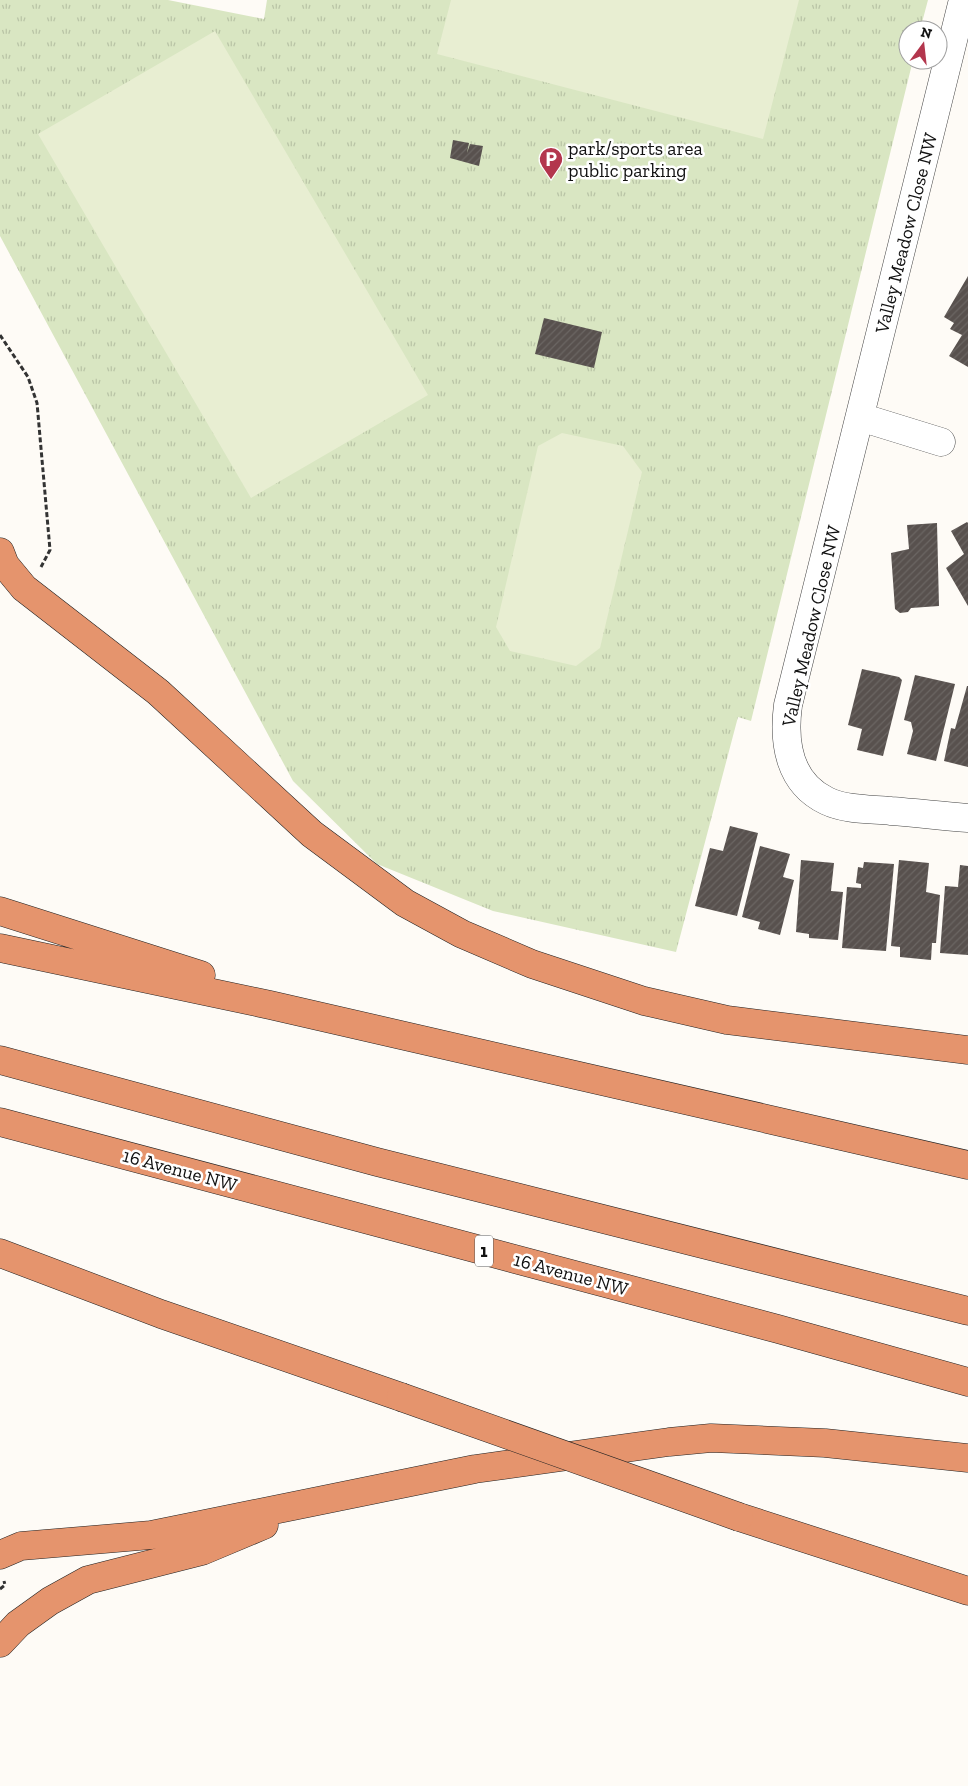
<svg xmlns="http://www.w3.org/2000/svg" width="968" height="1786" viewBox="0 0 968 1786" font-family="'Zilla Slab',serif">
  <defs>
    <pattern id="park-tufts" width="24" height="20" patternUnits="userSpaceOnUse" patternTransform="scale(1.25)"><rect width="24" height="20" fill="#d9e6c2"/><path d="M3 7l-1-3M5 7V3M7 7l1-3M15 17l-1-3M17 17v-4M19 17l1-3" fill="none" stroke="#b9c4a6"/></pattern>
    <pattern id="building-hatch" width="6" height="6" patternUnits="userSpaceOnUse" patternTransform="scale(1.25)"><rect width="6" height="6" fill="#58514e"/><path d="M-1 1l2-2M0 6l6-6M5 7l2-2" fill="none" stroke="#6b6663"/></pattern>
  </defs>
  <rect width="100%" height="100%" fill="#fefbf6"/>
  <path fill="url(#park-tufts)" d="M0 0H168L264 19 267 0H928L920 30H908V60H913L751 721 738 717 676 952 493 911 377 864 293 781 0 236Z"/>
  <path fill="#e8eed2" d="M451 0H799L763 139 437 54Z
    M215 31 428 395 251 498 38 134Z
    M562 433 623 446 642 472 600 648 576 666 510 651 496 627 538 446Z"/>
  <path fill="url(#building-hatch)" d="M453 140 469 143 467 153 470 144 483 146 479 166 450 158Z
    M968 276V367L949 356 962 335 950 329 954 323 944 317Z
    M544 318 602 332 594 368 535 354Z
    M967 522 968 523V606L946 568 964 554 951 531Z
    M937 523 939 606 911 608 908 612 900 613 895 609 891 553 909 549 907 525Z
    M862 669 899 677 902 680 883 756 857 750 862 729 848 725Z
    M915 675 955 684 936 761 907 754 913 731 911 722 904 720Z
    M967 686H968V767L944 761 951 728 955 729Z
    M730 826 758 833 737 916 695 906 710 848 723 851Z
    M760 846 790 854 783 877 794 880 780 935 758 929 760 922 742 917Z
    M801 860 834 863 831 891 843 892 838 940 809 938V934L796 932Z
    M899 860 929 863 926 892 940 895 936 943H932L931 960 900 957V947L891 946Z
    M864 862 894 864 886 951 842 948 847 887 861 888V884L856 883 858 867 863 868Z
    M960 865 968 866V955L940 953 945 886 958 887Z"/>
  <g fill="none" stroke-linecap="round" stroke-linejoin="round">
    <g stroke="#444" stroke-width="29">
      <path id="minor" d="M963 0 788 705C783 743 789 783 827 801 846 810 871 809 891 811 917 813 942 816 968 818
        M860 417 941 442"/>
    </g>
    <g stroke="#222" stroke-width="29">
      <path id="highway" d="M0 552 5 565 24 588 158 692 312 834 405 903 462 934 532 964 644 1001 727 1020 968 1050
        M0 911 201 975
        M0 948 270 1005 968 1165
        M0 1060 377 1162 968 1311
        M0 1122 778 1329 968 1382
        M0 1253 161 1314 401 1397
        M739 1517 968 1591
        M0 1555 21 1546 151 1535 475 1469 669 1442 711 1438 825 1443 968 1458
        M0 1643 18 1624 50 1601 88 1580 202 1551 264 1525"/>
    </g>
    <path stroke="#333" stroke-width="3" stroke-dasharray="5 2.5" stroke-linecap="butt" d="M0 335 28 377 37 403 50 550 41 567
      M0 1589 5 1585 4 1581"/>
    <use href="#minor" stroke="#fff" stroke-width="28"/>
    <use href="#highway" stroke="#e5946d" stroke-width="28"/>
    <g stroke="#222" stroke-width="29" stroke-linecap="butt">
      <path id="highway-bridge" d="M401 1397 739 1517"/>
    </g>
    <use href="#highway-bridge" stroke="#e5946d" stroke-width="28"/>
  </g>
  <defs>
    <g id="parking-pin" transform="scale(1.25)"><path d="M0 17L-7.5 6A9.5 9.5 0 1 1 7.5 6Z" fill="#b3364d" stroke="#fff"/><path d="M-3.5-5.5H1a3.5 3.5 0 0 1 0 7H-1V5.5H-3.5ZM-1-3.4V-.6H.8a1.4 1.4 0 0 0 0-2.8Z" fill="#fff"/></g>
  </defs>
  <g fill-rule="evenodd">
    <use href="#parking-pin" x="551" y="159"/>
  </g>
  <g text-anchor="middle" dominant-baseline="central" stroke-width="5" stroke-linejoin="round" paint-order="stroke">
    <rect fill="#fff" stroke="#585858" stroke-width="1" x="475" y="1235.5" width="18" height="31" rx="4"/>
    <g font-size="18" font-weight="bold" fill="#111">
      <text x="484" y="1251">1</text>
    </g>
    <g font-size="19" fill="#111" stroke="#fff" text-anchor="start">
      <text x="568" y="148">park/sports area<tspan x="568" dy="22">public parking</tspan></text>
    </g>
    <g font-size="19" fill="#111" stroke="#fff">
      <text transform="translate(906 233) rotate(-76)">Valley Meadow Close NW</text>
      <text transform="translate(811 626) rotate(-77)">Valley Meadow Close NW</text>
      <text transform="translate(180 1170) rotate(15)">16 Avenue NW</text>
      <text transform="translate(571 1274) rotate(15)">16 Avenue NW</text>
    </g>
  </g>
  <g transform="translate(923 45) rotate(15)"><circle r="24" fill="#ffffff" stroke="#a0a0a0"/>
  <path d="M0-4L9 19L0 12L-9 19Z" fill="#b3364d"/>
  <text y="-8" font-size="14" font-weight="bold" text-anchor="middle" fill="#111111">N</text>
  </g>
</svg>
